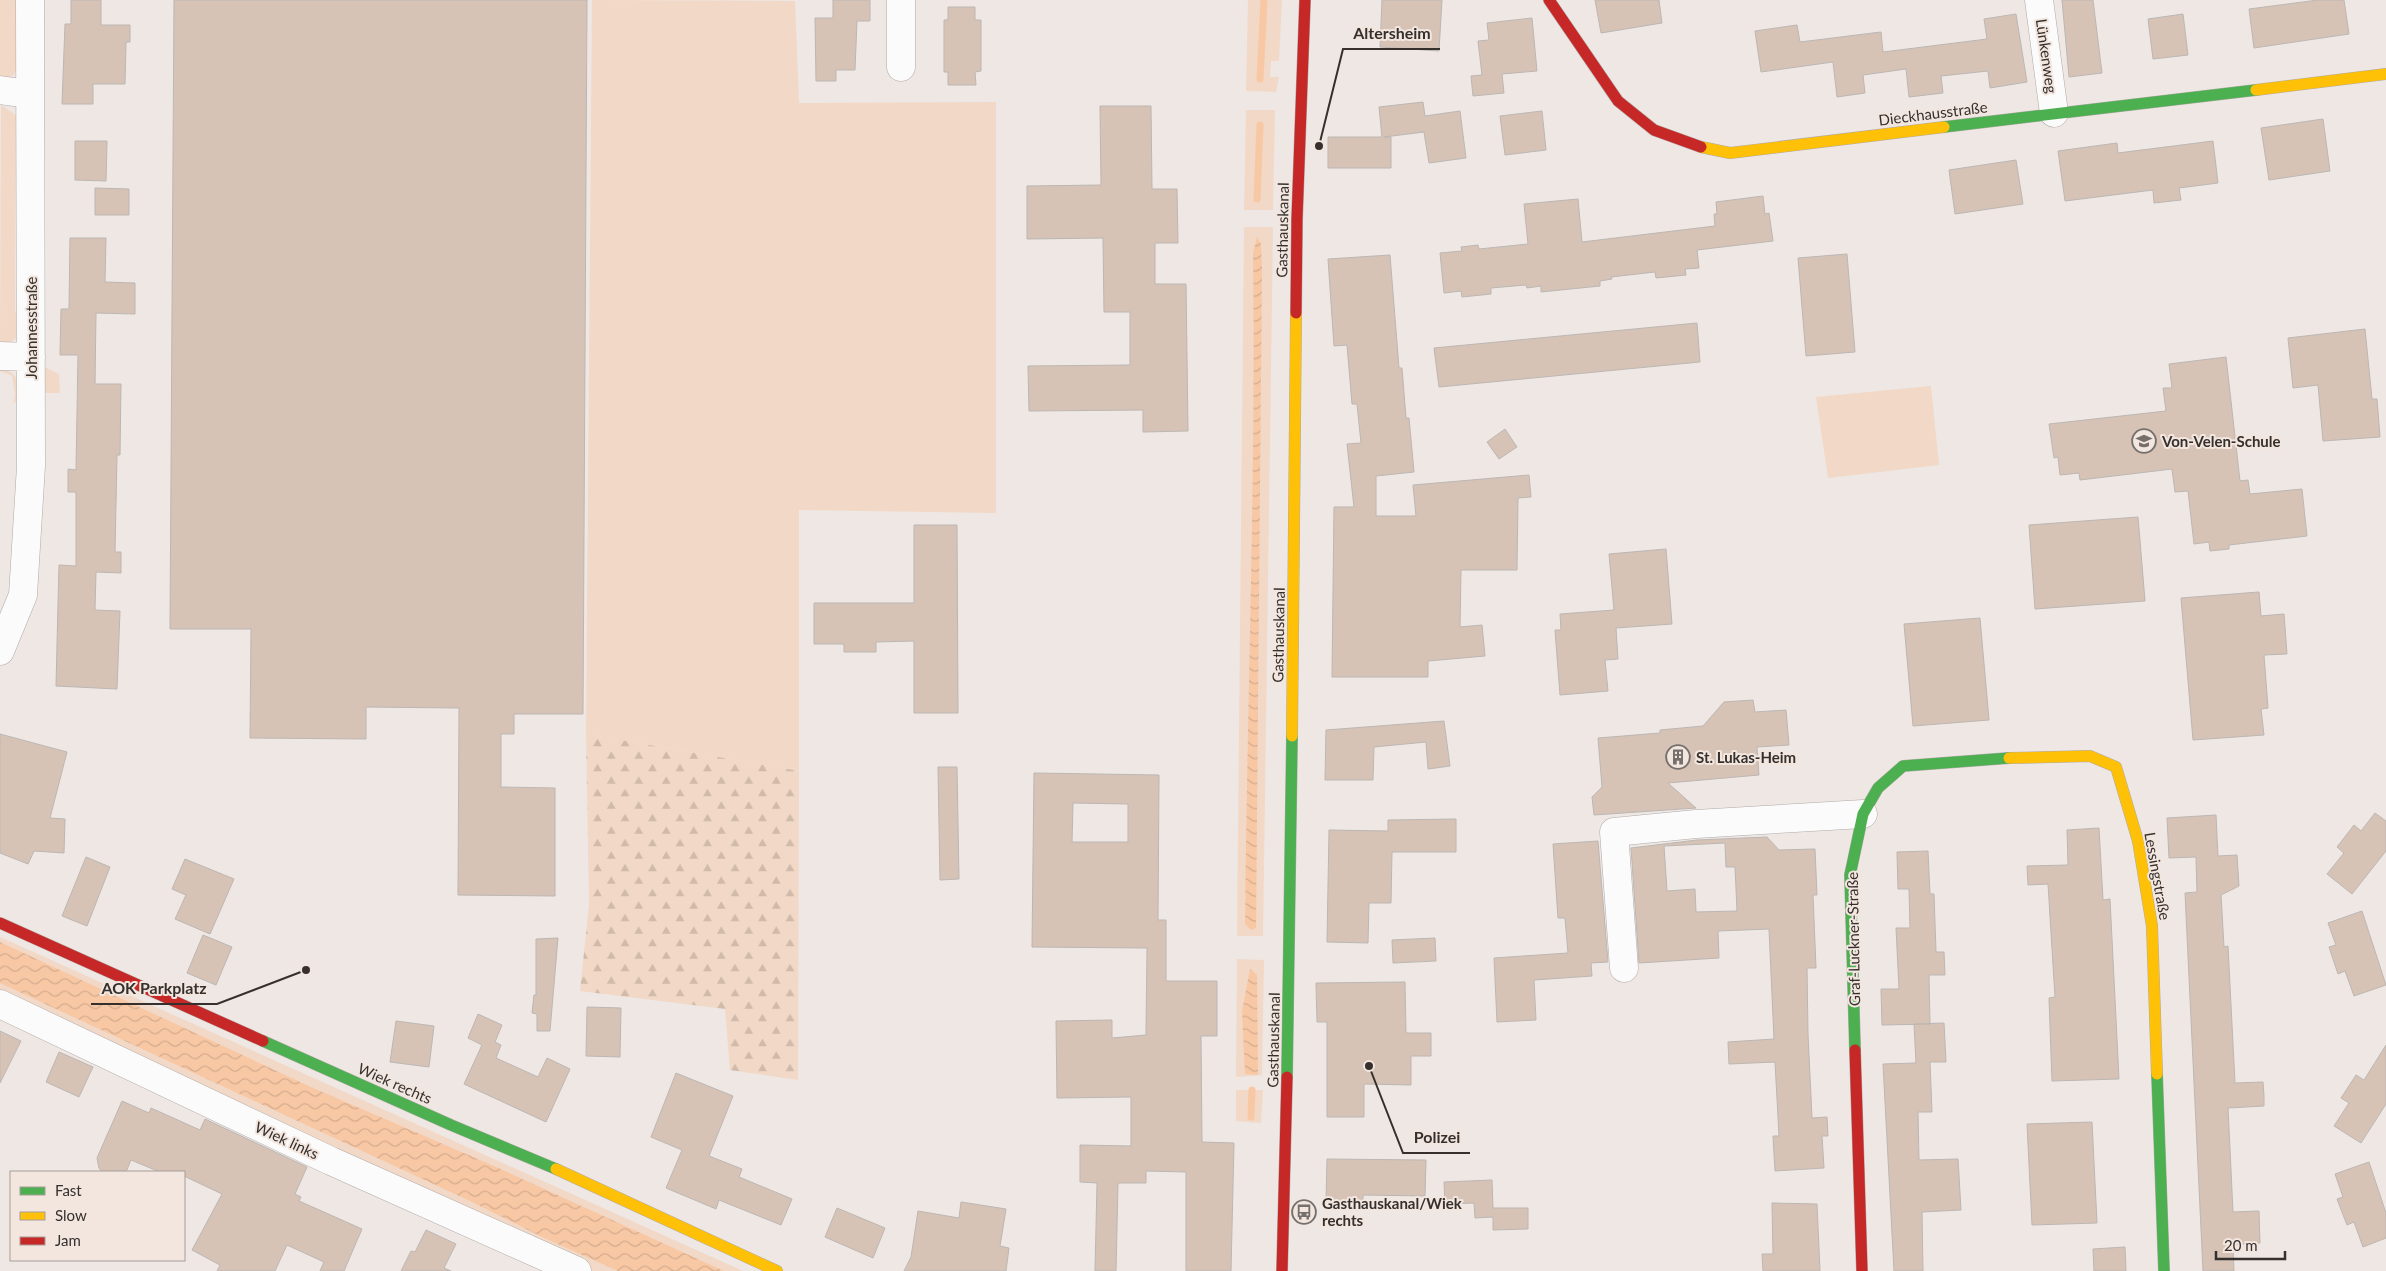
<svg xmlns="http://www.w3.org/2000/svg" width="2386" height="1271" viewBox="0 0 2386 1271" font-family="Lato,sans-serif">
  <defs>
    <pattern id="forest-firs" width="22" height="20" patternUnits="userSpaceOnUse" patternTransform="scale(1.25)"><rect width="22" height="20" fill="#f2d8c6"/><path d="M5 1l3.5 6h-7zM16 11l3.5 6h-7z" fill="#d0baaa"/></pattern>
    <pattern id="water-waves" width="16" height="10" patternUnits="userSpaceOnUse" patternTransform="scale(1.25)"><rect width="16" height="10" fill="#f8c8a5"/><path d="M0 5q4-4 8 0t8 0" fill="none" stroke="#d5ac8e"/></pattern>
  </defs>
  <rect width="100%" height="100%" fill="#eee7e3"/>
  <path fill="#f2d8c6" d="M0 0H16V71L13 76 0 80Z
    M592 0 795 1 799 103 996 102V513L799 510V771L586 734Z
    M1248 0H1282L1279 61H1271L1270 77H1279L1276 92 1246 91Z
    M1 105 16 115 15 311 22 322C19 337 15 342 0 347Z
    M1246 110H1275L1273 210H1244Z
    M1244 227H1273L1263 936H1237Z
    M40 365 59 374 60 393H39Z
    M0 368C16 372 18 379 22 395L13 404 15 395 12 376 0 371Z
    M1931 386 1939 465 1828 478 1816 397Z
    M0 937 743 1271H593L0 996Z
    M1237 959 1264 960 1262 1075 1236 1077Z
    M1236 1090H1263L1261 1123 1236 1121Z"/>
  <path fill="url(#forest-firs)" d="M586 734 799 771 798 1080 730 1070 725 1009 580 991 589 904Z"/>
  <path fill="url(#water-waves)" d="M1257 237 1261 244 1262 270 1256 928 1251 930 1245 924C1247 700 1256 477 1253 253Z
    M0 942 311 1087 494 1166 724 1271H618L542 1237 472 1202 0 983Z
    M1250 969 1257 975 1258 1075 1245 1074 1242 1011Z"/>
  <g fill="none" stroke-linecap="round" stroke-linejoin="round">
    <path stroke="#f8c8a5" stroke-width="7" d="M1260 79 1264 0
      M1257 199 1260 125
      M1251 1117 1252 1090"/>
  </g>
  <path fill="#d6c3b6" stroke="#bcb7b4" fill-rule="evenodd" d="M71 0H101V25H130V42H126L125 84H93V104H62L65 24H71Z
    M174 0H587L583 714H514V734H501V787L555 788V896L458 895 459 708 366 707V739L250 738 251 629H170Z
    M833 0H870V21H857L855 70H836V81H816L815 18H833Z
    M1382 0H1442L1439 51 1380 47Z
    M1595 0H1659L1662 23 1601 33Z
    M2062 0H2093L2102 73 2069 77Z
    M2318 0H2344L2349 34 2254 48 2249 9Z
    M948 7H975V20H981V71L975 72 976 85H948V72H944V20H948Z
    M2016 14 2027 82 1990 88 1988 71 1941 76 1943 93 1909 97 1906 69 1863 75 1865 93 1837 97 1833 62 1761 72 1755 31 1797 25 1800 42 1881 32 1883 52 1987 39 1984 19Z
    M2183 14 2188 55 2153 59 2148 19Z
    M1532 18 1537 71 1502 74 1504 93 1473 96 1471 76 1482 75 1478 41 1489 40 1487 23Z
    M1423 102 1425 116 1460 111 1466 158 1429 163 1424 132 1384 137H1391V168H1328V137H1382L1379 107Z
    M1100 106H1151L1152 189H1177L1178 243H1155V284H1186L1188 431 1143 432V410L1029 411 1028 366 1130 365V312H1104L1103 238 1027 239V186L1101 185Z
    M1542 111 1546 150 1505 155 1500 116Z
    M2323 119 2330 171 2269 180 2261 128Z
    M75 141H107L106 181 75 180Z
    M2213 141 2218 183 2179 188 2181 200 2154 203 2153 190 2065 201 2058 151 2117 143 2118 153Z
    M2016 160 2023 204 1955 214 1949 170Z
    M95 188 129 189V215H95Z
    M1763 196 1765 214 1769 213 1773 241 1697 250 1699 268 1685 269 1686 275 1656 278 1655 272 1611 277 1612 279 1600 281V286L1541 292V286L1527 288 1526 285 1491 288V294L1462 297 1461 291 1444 293 1440 253 1462 251 1461 247 1478 245 1479 249 1528 244 1524 204 1578 199 1582 242 1715 226 1714 214H1717L1716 202Z
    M70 238H106L105 282 135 283V314L96 313 95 384H121L120 455H117L115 552H121V573L96 572 95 610 120 611 117 689 56 686 59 565 76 566V492H68V469L76 470 78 355H60L61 309H69Z
    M1847 254 1855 352 1806 356 1798 258Z
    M1390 255 1399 368H1402L1406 418H1409L1414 472 1376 476V516H1416L1413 485 1529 475 1531 497 1518 498 1517 570H1461L1460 627 1482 625 1485 656 1428 661V677H1332L1334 507H1354L1347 444 1361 443 1357 404H1352L1347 345 1334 346 1328 259Z
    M1697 323 1700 362 1439 387 1434 348Z
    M2365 329 2372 399H2377L2380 437 2323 441 2318 385 2293 388 2288 338Z
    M2226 357 2240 481 2248 480 2250 494 2302 489 2307 536 2229 545V549L2210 551 2209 542 2194 544 2188 491 2175 492 2172 469 2080 480 2079 473 2060 475 2058 457 2054 458 2049 424 2166 411 2163 388H2172L2169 364Z
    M1505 429 1517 447 1499 459 1487 442Z
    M2138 517 2145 601 2035 609 2029 525Z
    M914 525H957L958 713H914V641L876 642V652H844V644H814V603H914Z
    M1666 549 1672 624 1616 628 1618 659 1605 660 1608 691 1560 695 1555 630H1561L1560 614 1614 610 1609 554Z
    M2259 592 2261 616 2284 614 2287 654 2264 655 2268 708 2261 709 2264 735 2193 740 2181 598Z
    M1980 618 1989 720 1913 726 1904 624Z
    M1753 700 1755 712 1786 710 1789 745 1757 747 1759 775 1668 783 1696 808 1594 815 1592 797 1602 787 1598 738 1660 733V730L1703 726 1724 702Z
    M1444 721 1450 766 1428 769 1426 742 1374 747 1373 780H1325L1326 730Z
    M0 734 67 752 50 818 65 819 64 853 34 851 28 864 0 853Z
    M938 767H957L959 879 940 880Z
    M1034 773 1159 775 1158 920H1166V981H1217V1036H1201L1202 1142 1234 1143 1231 1271H1186V1172L1146 1171V1183H1118L1116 1271H1095L1097 1183 1080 1182V1145L1131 1146V1097L1057 1098 1056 1021 1112 1020V1038L1146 1035 1147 948 1032 947ZM1073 803 1128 804V842H1072Z
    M2375 813 2386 821V851L2352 894 2327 874 2344 853 2337 847 2354 825 2361 831Z
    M2216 815 2218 856 2237 855 2239 886 2221 895 2224 947 2228 946 2235 1083 2263 1082 2264 1096V1106L2228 1108 2233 1212 2259 1211 2260 1243 2233 1245 2234 1271H2203L2185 893 2197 892 2196 857 2169 858 2167 818Z
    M1456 819V852H1392L1391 903H1369L1368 943 1327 942 1329 830 1388 831V820Z
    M2099 828 2103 900 2110 899 2119 1079 2052 1081 2049 998 2055 997 2048 884 2028 885 2027 866 2068 865 2067 830Z
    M1767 837 1779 850 1815 849 1817 895H1813L1816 968H1807L1808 1034 1812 1118 1827 1117 1828 1136H1822L1824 1168 1775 1171 1773 1136H1779L1775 1062 1729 1064 1728 1042 1774 1039 1769 929 1718 931 1719 958 1639 963 1631 848 1697 840ZM1725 843 1726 867H1735L1737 911 1696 912 1695 889 1667 891 1664 846Z
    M1598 841 1608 962 1591 963 1592 976 1534 980 1536 1020 1497 1022 1494 958 1568 953 1565 918H1558L1553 844Z
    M1928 851 1930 894H1934L1936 952H1944L1945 975H1929L1930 1024 1882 1025 1881 989H1899L1896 928H1910L1909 889H1898L1897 852Z
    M86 857 110 867 87 926 62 916Z
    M185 859 234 879 210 934 175 919 186 895 172 889Z
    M2362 911 2386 985 2354 996 2345 971 2338 974 2329 947 2336 945 2328 923Z
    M203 935 232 947 216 985 187 973Z
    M558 938 550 1031H537V1014L532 1013 534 995H536V939Z
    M1435 938 1436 961 1393 963 1392 940Z
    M1405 982 1406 1033H1431V1056H1411V1085L1364 1084V1117H1327V1022H1317L1316 983Z
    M587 1007 621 1008 620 1057 586 1056Z
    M478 1014 502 1025 495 1042 501 1045 496 1058 538 1077 547 1058 570 1069 546 1122 464 1084 482 1045 468 1038Z
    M396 1021 434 1026 429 1067 390 1062Z
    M1944 1023 1946 1062H1930L1932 1112H1918L1919 1160 1958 1159 1961 1210 1922 1212 1923 1271H1894L1883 1064 1916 1063 1914 1024Z
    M0 1031 21 1041 0 1083Z
    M2386 1045V1104L2361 1143 2334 1126 2349 1103 2341 1098 2356 1075 2364 1080Z
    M59 1052 93 1067 79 1097 46 1082Z
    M676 1073 733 1096 709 1156 742 1169 739 1177 792 1199 781 1225 719 1200 716 1209 666 1188 682 1150 651 1137Z
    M122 1101 149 1113 151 1108 200 1130 205 1119 307 1167 295 1194 301 1197 299 1201 362 1229 344 1271H320L324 1262 287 1245 275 1271H217L220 1265 192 1250 222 1194 184 1176V1172H160L131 1160 126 1172H102L99 1168 97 1158Z
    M2092 1122 2097 1223 2032 1225 2027 1124Z
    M1327 1159 1426 1160 1425 1196 1363 1195V1203L1326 1202Z
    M2369 1162 2386 1213V1238L2363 1247 2354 1222 2347 1225 2337 1199 2343 1197 2335 1174Z
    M1492 1180 1493 1208H1528V1229L1493 1230V1217L1475 1218 1474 1203 1445 1204 1444 1182Z
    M961 1202 1006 1209 1000 1246 1009 1248 1006 1271H904L911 1257 918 1211 959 1218Z
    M1772 1203 1817 1204 1820 1271H1763L1762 1254H1773Z
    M837 1208 885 1228 873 1258 825 1237Z
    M426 1230 456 1244 444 1268 451 1271H401L411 1251 415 1252Z
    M2125 1247 2126 1271H2094L2093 1249Z"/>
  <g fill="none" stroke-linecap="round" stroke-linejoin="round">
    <g stroke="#b0aaa8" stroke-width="29">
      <path id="street" d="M2039 0 2054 113
        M901 67V0
        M0 90 29 94
        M0 356 31 357
        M0 651 23 595 31 466 30 0
        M1624 968 1614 832 1696 824 1863 814
        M0 1004 331 1161 577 1271"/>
    </g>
    <g stroke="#b0aaa8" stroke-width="12">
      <path id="fast" d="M1944 127 2256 90
        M263 1041 451 1125 556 1169
        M1855 1050 1850 875 1863 814 1878 788 1903 766 2009 758
        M2157 1074 2164 1271
        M1287 1077 1292 736"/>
    </g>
    <g stroke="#b0aaa8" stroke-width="12">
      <path id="slow" d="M2256 90 2386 74
        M1701 147 1730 153 1944 127
        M1292 736 1296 313
        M2009 758 2090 756 2116 767 2138 841 2152 926 2157 1074
        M556 1169 777 1271"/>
    </g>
    <g stroke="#b0aaa8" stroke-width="12">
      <path id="jam" d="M1549 0 1618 101 1654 130 1701 147
        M1296 313 1297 219 1305 0
        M0 923 263 1041
        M1855 1050 1862 1271
        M1282 1271 1287 1077"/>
    </g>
    <use href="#street" stroke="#fcfbfb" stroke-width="28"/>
    <use href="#fast" stroke="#4caf50" stroke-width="11"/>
    <use href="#slow" stroke="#ffc107" stroke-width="11"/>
    <use href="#jam" stroke="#c62828" stroke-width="11"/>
  </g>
  <defs>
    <g id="school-ring" transform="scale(1.25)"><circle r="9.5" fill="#f2e6df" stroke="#76706d" stroke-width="1.5"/><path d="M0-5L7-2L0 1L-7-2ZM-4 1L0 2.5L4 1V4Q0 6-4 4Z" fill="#76706d"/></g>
    <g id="building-ring" transform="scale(1.25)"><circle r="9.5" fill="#f2e6df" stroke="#76706d" stroke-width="1.5"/><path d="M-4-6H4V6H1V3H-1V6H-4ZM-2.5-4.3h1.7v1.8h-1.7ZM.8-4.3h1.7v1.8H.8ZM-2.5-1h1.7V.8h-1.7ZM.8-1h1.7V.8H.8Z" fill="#76706d"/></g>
    <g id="bus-ring" transform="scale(1.25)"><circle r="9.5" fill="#f2e6df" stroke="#76706d" stroke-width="1.5"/><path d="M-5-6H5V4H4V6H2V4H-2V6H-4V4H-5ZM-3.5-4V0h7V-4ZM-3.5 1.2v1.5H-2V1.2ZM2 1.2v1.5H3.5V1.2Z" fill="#76706d"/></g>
  </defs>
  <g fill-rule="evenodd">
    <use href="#school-ring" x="2144" y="441"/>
    <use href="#building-ring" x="1678" y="757"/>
    <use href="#bus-ring" x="1304" y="1212"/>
  </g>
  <g text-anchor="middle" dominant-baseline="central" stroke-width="4" stroke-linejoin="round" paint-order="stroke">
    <g font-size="15" fill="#35302d" stroke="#f2e6df">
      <text transform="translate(2047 56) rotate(82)">Lünkenweg</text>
      <text transform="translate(1933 113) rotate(-7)">Dieckhausstraße</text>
      <text transform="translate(1282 230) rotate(-89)">Gasthauskanal</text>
      <text transform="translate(31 328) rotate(-90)">Johannesstraße</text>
      <text transform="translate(1278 635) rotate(-89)">Gasthauskanal</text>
      <text transform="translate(2158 876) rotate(80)">Lessingstraße</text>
      <text transform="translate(1853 939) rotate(-91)">Graf-Luckner-Straße</text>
      <text transform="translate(1273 1040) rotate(-89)">Gasthauskanal</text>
      <text transform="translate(395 1083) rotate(24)">Wiek rechts</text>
      <text transform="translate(287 1140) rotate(25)">Wiek links</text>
    </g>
    <g font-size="15" font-weight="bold" fill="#35302d" stroke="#f2e6df" text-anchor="start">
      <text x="2162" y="441">Von-Velen-Schule</text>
      <text x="1696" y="757">St. Lukas-Heim</text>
      <text x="1322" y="1203">Gasthauskanal/Wiek<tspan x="1322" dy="17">rechts</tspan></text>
    </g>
  </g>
  <path fill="none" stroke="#35302d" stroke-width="2" d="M1319 146L1343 49H1440M306 970L217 1004H91M1369 1066L1403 1153H1470"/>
  <g fill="#35302d" stroke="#f2e6df" stroke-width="2">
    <circle cx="1319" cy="146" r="5"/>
    <circle cx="306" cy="970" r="5"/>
    <circle cx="1369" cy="1066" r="5"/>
  </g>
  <g font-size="16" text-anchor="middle" font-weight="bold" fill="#35302d" stroke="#f2e6df" stroke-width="4" stroke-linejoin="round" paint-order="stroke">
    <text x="1392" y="39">Altersheim</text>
    <text x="154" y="994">AOK Parkplatz</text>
    <text x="1437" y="1143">Polizei</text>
  </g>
  <rect x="10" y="1171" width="175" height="90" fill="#f2e6df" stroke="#a69d98"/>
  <rect x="20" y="1187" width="25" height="8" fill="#4caf50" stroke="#a69d98"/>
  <text x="55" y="1196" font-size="15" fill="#35302d">Fast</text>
  <rect x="20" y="1212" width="25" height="8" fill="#ffc107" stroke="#a69d98"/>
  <text x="55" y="1221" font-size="15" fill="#35302d">Slow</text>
  <rect x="20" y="1237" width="25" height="8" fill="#c62828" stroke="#a69d98"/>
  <text x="55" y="1246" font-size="15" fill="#35302d">Jam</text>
  <path d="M2216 1251v8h69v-8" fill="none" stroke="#35302d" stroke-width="2.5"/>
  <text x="2224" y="1251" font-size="15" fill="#35302d" stroke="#f2e6df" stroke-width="4" paint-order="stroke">20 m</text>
</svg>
